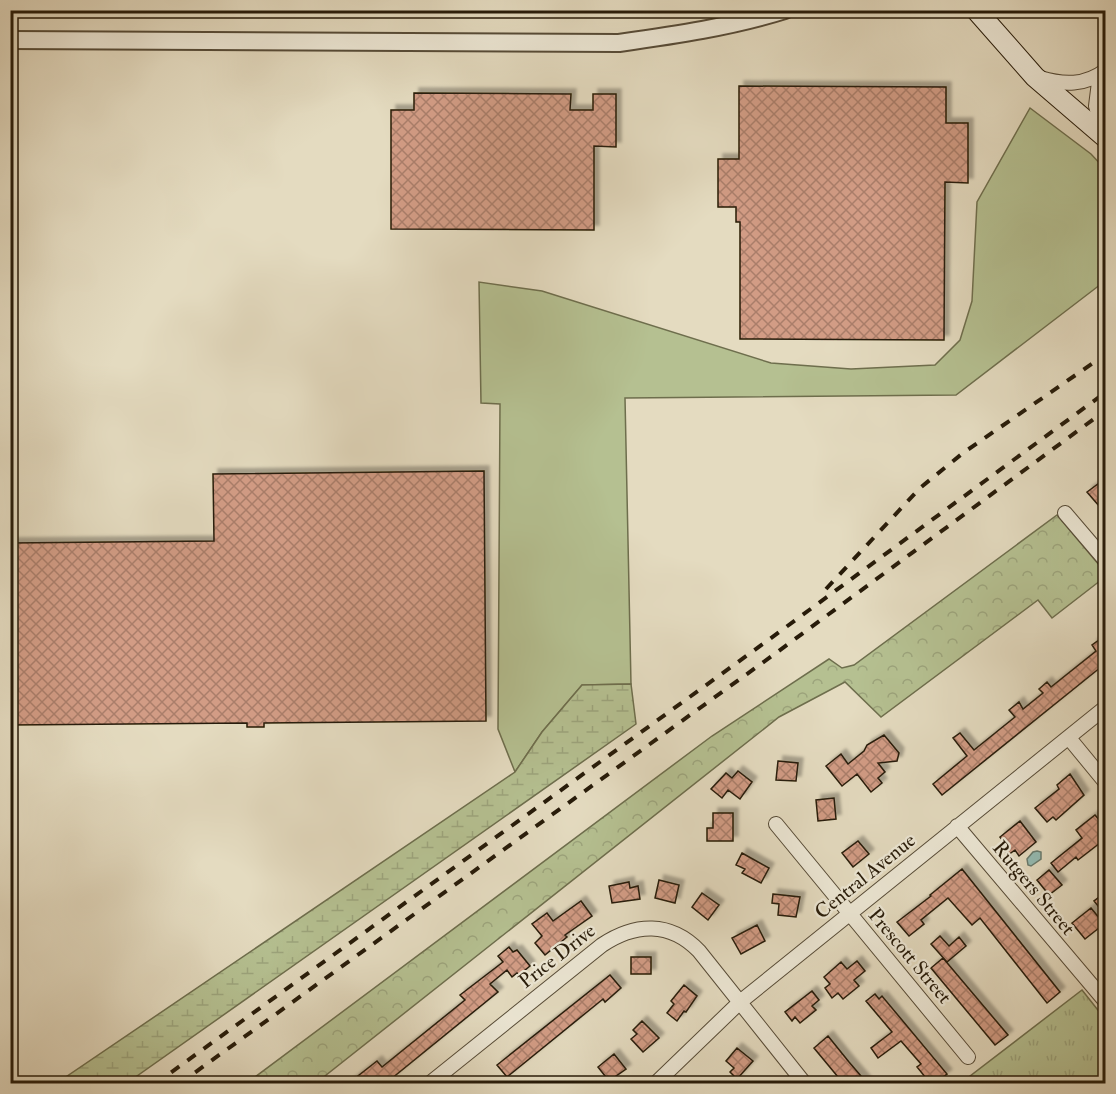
<svg xmlns="http://www.w3.org/2000/svg" width="1116" height="1094" viewBox="0 0 1116 1094" font-family="'IM FELL Double Pica',serif">
  <defs>
    <pattern id="forest-crowns" width="20" height="18" patternUnits="userSpaceOnUse" patternTransform="scale(1.5)"><rect width="20" height="18" fill="#b5c091"/><path d="M2 6a3 3 0 1 1 6 0M12 15a3 3 0 1 1 6 0" fill="none" stroke="#9ca47c"/></pattern>
    <pattern id="wetland-marsh" width="20" height="14" patternUnits="userSpaceOnUse" patternTransform="scale(1.5)"><rect width="20" height="14" fill="#b5c091"/><path d="M1 5h8M5 5V1M11 12h8M15 12V8" fill="none" stroke="#9ca47c"/></pattern>
    <pattern id="park-tufts" width="24" height="20" patternUnits="userSpaceOnUse" patternTransform="scale(1.5)"><rect width="24" height="20" fill="#b5c091"/><path d="M3 7l-1-3M5 7V3M7 7l1-3M15 17l-1-3M17 17v-4M19 17l1-3" fill="none" stroke="#9ca47c"/></pattern>
    <pattern id="building-cross-hatch" width="8" height="8" patternUnits="userSpaceOnUse" patternTransform="scale(1.5)"><rect width="8" height="8" fill="#d29c85"/><path d="M0 0l8 8M0 8l8-8" fill="none" stroke="#aa7e6b"/></pattern>
    <filter id="shadow"><feDropShadow dx="5" dy="-5" stdDeviation="1.5" flood-color="#0004"/></filter>
  </defs>
  <rect width="100%" height="100%" fill="#e4dbc0"/>
  <filter id="stains"><feTurbulence type="fractalNoise" baseFrequency=".00333" numOctaves="4"/><feColorMatrix values="0 0 0 0 .2 0 0 0 0 .09 0 0 0 0 .02 0 0 0 .5 -.17"/></filter>
  <radialGradient id="worn" r=".72"><stop offset=".6" stop-color="#630" stop-opacity="0"/><stop offset="1" stop-color="#630" stop-opacity=".3"/></radialGradient>
  <path fill="#b5c091" stroke="#6e6e4d" stroke-width="1.5" d="M1030 108 1091 154 1105 169V281L956 395 625 398 631 684 582 685 542 732 515 772 498 729 500 404 481 403 479 282 542 291 771 363 851 369 935 365 960 340 972 301 977 202Z"/>
  <path fill="url(#forest-crowns)" stroke="#6e6e4d" stroke-width="1.5" d="M1057 515 1105 572V577L1052 618 1038 600 881 717 845 682 779 717 316 1083H247L712 736 829 659 842 668 854 665Z"/>
  <path fill="url(#wetland-marsh)" stroke="#6e6e4d" stroke-width="1.5" d="M631 684 636 724 127 1083H57L515 772 542 732 582 685Z"/>
  <path fill="url(#park-tufts)" stroke="#6e6e4d" stroke-width="1.5" d="M1082 990 1105 1019V1083H961Z"/>
  <path fill="#95bbb2" stroke="#697b6e" stroke-width="1.5" d="M1037 851 1041 852V859L1031 866 1028 865 1027 859 1033 852Z"/>
  <path fill="url(#building-cross-hatch)" stroke="#271b09" stroke-width="1.5" filter="url(#shadow)" d="M739 86 946 87V123H968V183L945 182 944 340 740 339V222H736V207H718V159H739Z
    M414 93 571 94 570 110H593V94H616V147L594 146V230L391 229V110H414Z
    M484 471 486 721 264 723V727H247V723L10 725V543L214 541 213 474Z
    M1106 478V514L1087 492Z
    M1106 635V663L942 795 933 784 967 756 953 738 960 733 974 750 1015 717 1009 710 1019 702 1023 709 1043 693 1039 689 1047 682 1051 687 1096 651 1092 645Z
    M884 735 899 753 897 761 878 763 885 772 878 778 882 783 871 792 857 774 842 786 826 766 841 754 848 764 864 751 867 745Z
    M778 761 798 763 796 781 776 780Z
    M738 771 752 782 740 799 728 790 722 798 711 789 726 773 732 778Z
    M1070 774 1084 795 1056 820 1053 817 1047 822 1035 808 1059 789 1057 785Z
    M834 798 836 819 818 821 816 800Z
    M713 813H733V841H707V828H713Z
    M1095 815 1106 828V850L1100 843 1078 860 1076 857 1058 872 1051 863 1082 838 1076 830Z
    M1020 821 1036 842 1019 856 1015 850 1008 855 1000 845 1004 842 1000 837Z
    M858 841 869 854 853 867 842 853Z
    M742 853 769 868 761 883 742 873 745 869 736 865Z
    M962 869 1060 992 1047 1003 980 918 972 925 948 898 921 920 924 924 909 936 897 922 931 896 930 895Z
    M1049 870 1062 885 1049 895 1037 880Z
    M659 880 679 885 675 903 655 898Z
    M629 882 630 888 638 886 640 899 612 903 609 886Z
    M1106 892V916L1094 901Z
    M702 893 719 905 708 920 692 907Z
    M773 894 800 897 796 917 778 915 779 904 772 903Z
    M581 901 592 916 565 935 567 937 545 955 535 943 542 936 532 924 547 913 553 921Z
    M1091 908 1104 924 1085 939 1072 923Z
    M757 925 765 941 741 954 732 938Z
    M940 936 949 946 959 937 966 946 947 962 931 944Z
    M509 947 513 952 517 950 530 966 519 975 517 973 512 977 507 970 490 984 498 992 386 1083H349L377 1061 382 1067 465 1000 460 995 503 962 498 956Z
    M631 957H651V974H631Z
    M943 958 1008 1035 995 1045 931 968Z
    M857 961 865 971 854 980 859 986 843 999 838 993 832 998 825 988 830 984 824 977 841 962 847 969Z
    M610 975 621 988 605 1002 603 999 507 1077 497 1065Z
    M684 985 697 996 686 1012 684 1011 677 1021 667 1013 674 1004 671 1001Z
    M812 991 819 1000 812 1006 816 1010 800 1023 795 1017 792 1021 785 1012Z
    M875 994 879 999 882 996 947 1074 935 1083H930L917 1067 921 1064 901 1041 878 1058 871 1048 892 1032 866 1001Z
    M642 1021 659 1038 643 1052 631 1039 637 1034 633 1030Z
    M828 1036 849 1062 867 1083H843L814 1048Z
    M737 1048 753 1061 737 1079 730 1072 734 1068 726 1061Z
    M614 1054 626 1069 609 1081 598 1067Z"/>
  <g fill="none" stroke-linecap="round" stroke-linejoin="round">
    <g stroke="#564b37" stroke-width="16">
      <path id="minor" d="M1100 74 1096 106 1104 136
        M1040 78C1063 85 1085 86 1106 70
        M1065 513 1106 561
        M1069 738 1106 783
        M776 824 968 1057
        M957 826 1106 1002
        M429 1084 602 945C635 923 670 921 699 951L805 1084
        M655 1084 740 1002 1106 707"/>
    </g>
    <g stroke="#564b37" stroke-width="20">
      <path id="tertiary" d="M10 40 619 43C675 35 731 27 785 10"/>
    </g>
    <g stroke="#271b09" stroke-width="22">
      <path id="secondary" d="M976 10 1035 77 1106 138"/>
    </g>
    <use href="#minor" stroke="#ede8d6" stroke-width="14"/>
    <use href="#tertiary" stroke="#ede8d6" stroke-width="16"/>
    <use href="#secondary" stroke="#ede8d6" stroke-width="20"/>
    <path stroke="#271b09" stroke-width="4" stroke-dasharray="10 10" stroke-linecap="butt" d="M826 589 920 488 963 453 1106 354
      M155 1084 767 641 1106 392
      M179 1084 776 653 1106 410"/>
  </g>
  <g text-anchor="middle" dominant-baseline="central" stroke-width="4.5" stroke-linejoin="round" paint-order="stroke">
    <g font-size="20" fill="#271b09" stroke="#ede8d6">
      <text transform="translate(865 876) rotate(-39)">Central Avenue</text>
      <text transform="translate(1034 888) rotate(50)">Rutgers Street</text>
      <text transform="translate(557 956) rotate(-38)">Price Drive</text>
      <text transform="translate(910 956) rotate(50)">Prescott Street</text>
    </g>
  </g>
  <rect width="1116" height="1094" fill="none" stroke="#e4dbc0" stroke-width="36"/>
  <rect x="12" y="12" width="1092" height="1070" fill="none" stroke="#271b09" stroke-width="3"/>
  <rect x="18" y="18" width="1080" height="1058" fill="none" stroke="#271b09" stroke-width="1.5"/>
  <rect width="100%" height="100%" filter="url(#stains)"/>
  <rect width="100%" height="100%" fill="url(#worn)"/>
</svg>
